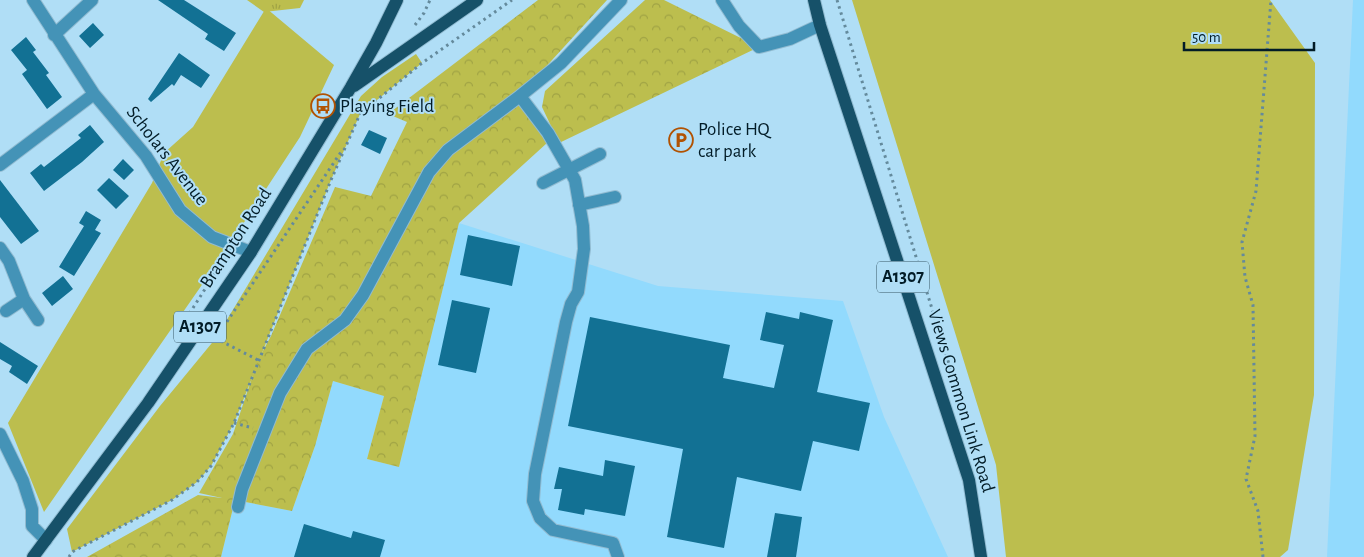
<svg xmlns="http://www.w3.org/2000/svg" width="1364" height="557" viewBox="0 0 1364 557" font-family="'Alegreya Sans',sans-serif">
  <defs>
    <pattern id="forest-crowns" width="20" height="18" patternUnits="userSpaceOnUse" patternTransform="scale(1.25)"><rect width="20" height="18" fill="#bcbe4e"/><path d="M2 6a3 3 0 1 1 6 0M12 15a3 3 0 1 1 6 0" fill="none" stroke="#a0a344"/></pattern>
    <pattern id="park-tufts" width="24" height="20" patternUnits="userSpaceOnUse" patternTransform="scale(1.25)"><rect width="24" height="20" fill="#bcbe4e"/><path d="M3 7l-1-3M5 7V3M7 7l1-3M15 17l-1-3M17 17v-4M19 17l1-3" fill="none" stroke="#a0a344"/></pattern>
  </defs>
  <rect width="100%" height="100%" fill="#b0def6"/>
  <path fill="#92dafd" d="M1353 0H1364V557H1327Z
    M459 223 658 286 843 301 884 417 948 557H221L235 500 292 511 315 446 333 381 384 396 367 459 399 467Z"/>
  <path fill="#bcbe4e" d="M852 0H1270L1315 63 1314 395 1288 550 1280 557H1006L996 465Z
    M266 8 334 65 300 137 222 256 44 512 8 423 152 183 164 153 193 127Z
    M416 54 422 63 360 114 331 180 234 423 211 466 197 482 172 500 72 552 67 529 160 406 216 338 361 96 382 77Z"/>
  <path fill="url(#forest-crowns)" d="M538 0H607L542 71 512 94 547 143 459 223 399 467 367 459 384 396 333 381 315 446 292 511 235 500 221 557H87L198 495 222 498 199 493 233 434 258 360 271 336 335 187 371 196 407 122 388 114Z
    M645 0H664L759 47 559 143 542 107 545 91Z"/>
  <path fill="url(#park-tufts)" d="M247 0H304L300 8 264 12Z"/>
  <path fill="#127194" d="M158 0H184L236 33 224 51 205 39 208 34Z
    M93 23 104 35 90 48 79 36Z
    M26 37 36 50 33 52 49 73 46 75 62 97 47 109 22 74 27 70 11 50Z
    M179 53 210 75 201 88 181 75 174 86 172 84 151 102 148 99Z
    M90 125 104 142 82 162 44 191 30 173 41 164 44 167 81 138 78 135Z
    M369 130 387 138 380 154 361 145Z
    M123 159 134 170 124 180 113 170Z
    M109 178 129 196 116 209 97 190Z
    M0 180 39 231 21 244 0 217Z
    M86 211 101 220 95 230 101 233 74 276 59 267 84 226 79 223Z
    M468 235 520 246 512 286 460 275Z
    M63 276 73 289 52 306 42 293Z
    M452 300 490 308 476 373 438 365Z
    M766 312 799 319 800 312 833 320 817 392 870 403 859 451 813 441 801 491 737 477 724 548 667 537 683 449 568 426 590 317 730 345 723 378 774 388 784 345 760 340Z
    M0 342 38 366 27 384 9 372 12 366 0 359Z
    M605 460 635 466 625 516 585 509 584 515 558 510 562 489H554L559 467 603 476Z
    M775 513 802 517 796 557H767Z
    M304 524 351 538 353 531 385 540 380 557H294Z"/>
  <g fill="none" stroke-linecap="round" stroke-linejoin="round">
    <g stroke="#91bbd1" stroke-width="14">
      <path id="minor" d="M33 0 94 94 146 156 180 210 212 237 251 252
        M722 0 739 26 759 47 790 39 820 25
        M54 35 92 0
        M0 165 94 94
        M543 183 600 154
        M579 205 615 197
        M0 248 9 261 24 299 38 320
        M6 311 24 299
        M0 434 23 481 32 509V526L46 540
        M238 507 242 489 280 393 307 349 345 320 363 295 429 172 448 150 520 96
        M618 557 613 543 553 530 540 518 533 501 535 474 566 322 571 304 578 292 584 249 583 226 575 180 548 133 520 96 561 63 621 0"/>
    </g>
    <g stroke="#91bbd1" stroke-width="14">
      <path id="major" d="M814 0 820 25 969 480 981 557
        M354 86 477 0
        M33 557 148 403 251 252 351 87 376 43 397 0"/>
    </g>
    <path stroke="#648a9c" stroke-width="3" stroke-dasharray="2.5 4" stroke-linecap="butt" d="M837 0 961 403
      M415 25 424 13 430 0
      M186 319 226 256
      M215 338 258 360
      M216 338 343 149
      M234 423 253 428
      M69 557 72 552 172 500 197 482 211 466 234 423 331 180 360 114 422 63 512 0
      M1263 557 1258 511 1246 479 1255 436 1253 305 1245 277 1242 242 1256 191 1271 0"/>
    <use href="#minor" stroke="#4493b7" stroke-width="12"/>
    <use href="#major" stroke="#165169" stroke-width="12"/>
  </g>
  <defs>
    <g id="bus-ring" transform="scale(1.25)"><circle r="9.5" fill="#b0def6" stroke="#b15202" stroke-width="1.5"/><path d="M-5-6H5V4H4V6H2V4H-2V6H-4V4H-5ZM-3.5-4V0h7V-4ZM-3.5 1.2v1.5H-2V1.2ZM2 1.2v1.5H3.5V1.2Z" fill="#b15202"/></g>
    <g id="parking-ring" transform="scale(1.25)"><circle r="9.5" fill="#b0def6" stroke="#b15202" stroke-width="1.5"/><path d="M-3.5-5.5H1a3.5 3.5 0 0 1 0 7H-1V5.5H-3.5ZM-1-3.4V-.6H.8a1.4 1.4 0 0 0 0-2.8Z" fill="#b15202"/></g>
  </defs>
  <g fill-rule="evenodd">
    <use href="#bus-ring" x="323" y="106"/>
    <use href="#parking-ring" x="681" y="140"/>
  </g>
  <g text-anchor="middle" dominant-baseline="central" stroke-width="4" stroke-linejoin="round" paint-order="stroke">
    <g fill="#b0def6" stroke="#365665" stroke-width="1">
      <rect x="877" y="261.5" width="52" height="31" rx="4"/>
      <rect x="174" y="311.5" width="52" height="31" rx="4"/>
    </g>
    <g font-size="18" font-weight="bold" fill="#021c27">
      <text x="903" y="277">A1307</text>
      <text x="200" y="327">A1307</text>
    </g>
    <g font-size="19" fill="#021c27" stroke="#b0def6" text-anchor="start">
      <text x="340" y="106">Playing Field</text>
      <text x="698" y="129">Police HQ<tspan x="698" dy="22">car park</tspan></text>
    </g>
    <g font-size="19" fill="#021c27" stroke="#b0def6">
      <text transform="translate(167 156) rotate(52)">Scholars Avenue</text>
      <text transform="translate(236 238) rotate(-57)">Brampton Road</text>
      <text transform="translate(961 401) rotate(73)">Views Common Link Road</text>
    </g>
  </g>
  <path d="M1184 42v8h130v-8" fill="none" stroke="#021c27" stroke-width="2.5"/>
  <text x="1192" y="42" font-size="15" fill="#021c27" stroke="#b0def6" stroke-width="4" paint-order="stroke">50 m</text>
</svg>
